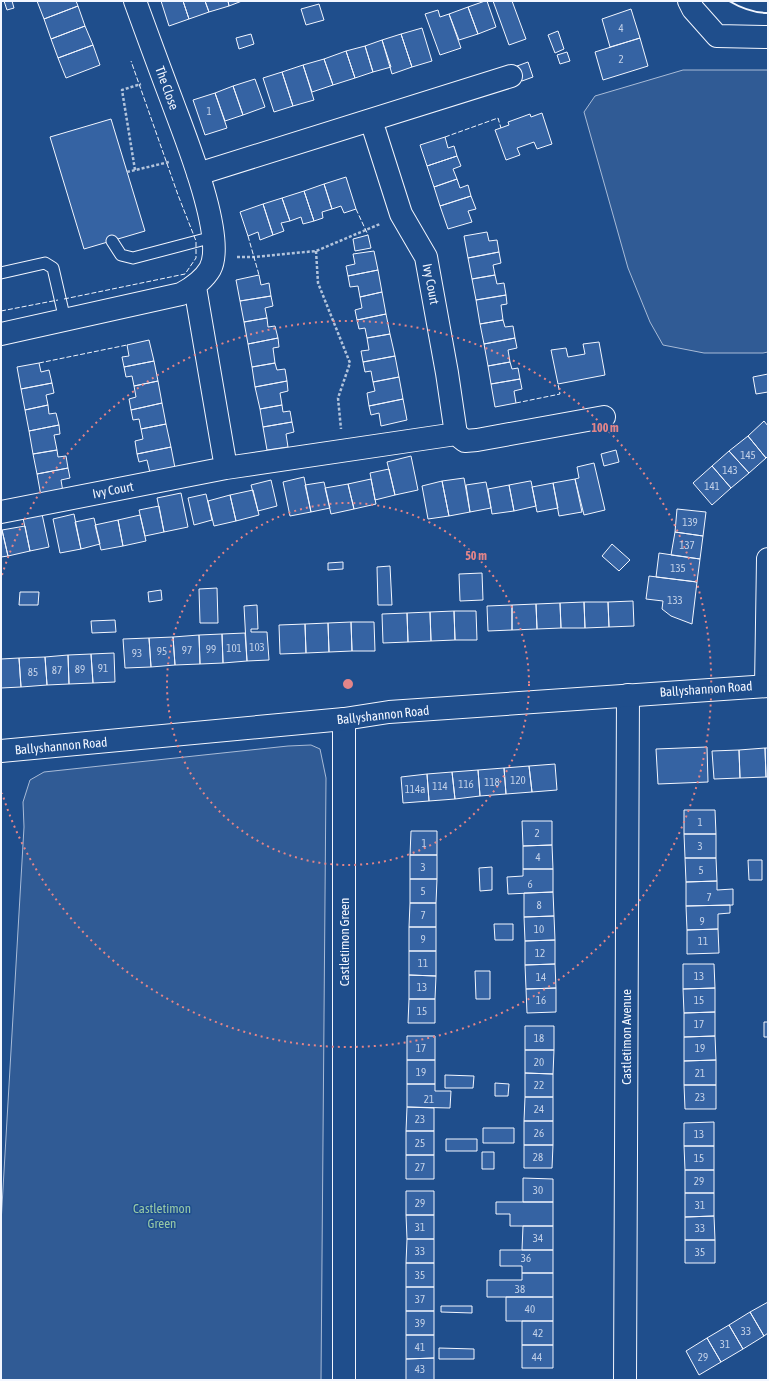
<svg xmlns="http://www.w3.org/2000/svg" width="769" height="1381" viewBox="0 0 769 1381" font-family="'Asap Condensed',sans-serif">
  <rect width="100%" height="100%" fill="#1f4e8c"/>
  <path fill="#305b95" stroke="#a8bbd7" d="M683 70H768V352L763 353H704L663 345 650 322 628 268 584 112 595 96Z
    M311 745 320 749 326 778 321 1380H1V1223L24 827 23 802 30 780 44 772 288 746Z"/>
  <path fill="#3563a3" stroke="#f2f6ff" d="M4 1H12L14 8 7 10Z
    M37 1H76L78 6 44 19Z
    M161 1H183L189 19 169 26Z
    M183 1H205L209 12 189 19Z
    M205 1H228L229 6 209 12Z
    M228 1H242L229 6Z
    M485 1H487L496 27 478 34 468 7Z
    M493 1H512L526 39 509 45Z
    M319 4 324 20 306 25 301 9Z
    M78 6 85 26 51 39 44 19Z
    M468 7 478 34 459 40 449 14Z
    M631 9 640 38 610 47 602 19Z
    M438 10 440 17 449 14 461 48 440 55 425 14Z
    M85 26 93 45 58 58 51 39Z
    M422 28 432 61 412 67 401 34Z
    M558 31 564 49 555 53 548 35Z
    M251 34 254 44 239 49 236 38Z
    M401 34 412 67 392 74 382 40Z
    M640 38 648 66 603 80 595 52Z
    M382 40 391 67 373 72 365 46Z
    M93 45 100 65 66 78 58 58Z
    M365 46 373 72 355 78 346 51Z
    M346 51 355 78 333 85 324 59Z
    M567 52 570 61 560 64 557 55Z
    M324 59 333 85 312 92 303 65Z
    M528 62 533 77 522 81 517 66Z
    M303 65 314 100 293 106 282 72Z
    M282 72 293 106 274 112 263 78Z
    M255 79 265 107 243 115 233 86Z
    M233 86 243 115 225 121 215 93Z
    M215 93 227 128 205 135 193 100Z
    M542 113 552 144 537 149 534 142 517 148 520 155 506 160 495 130 509 125 508 122 530 114 531 117Z
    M111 119 145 231 84 249 50 137Z
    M445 137 448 148 454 146 457 156 427 166 420 145Z
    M457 156 461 166 453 169 457 179 434 187 427 166Z
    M346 177 356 209 344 213 341 206 332 209 324 184Z
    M457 179 460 188 468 185 471 196 440 206 434 187Z
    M324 184 332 209 322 212 323 218 314 221 304 191Z
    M304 191 314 221 303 224 301 217 290 221 282 198Z
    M471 196 476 209 468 211 472 222 448 229 440 206Z
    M282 198 290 221 281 223 284 231 273 235 263 204Z
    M263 204 273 235 260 240 258 232 248 236 240 212Z
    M487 232 489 241 497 240 499 252 468 258 464 236Z
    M368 235 371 248 355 251 353 239Z
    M374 251 378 270 348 276 346 266 355 264 353 254Z
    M499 252 501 263 493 265 495 275 472 279 468 258Z
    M378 270 382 292 360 297 358 286 350 287 348 276Z
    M259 275 261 285 269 283 271 296 240 301 236 280Z
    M495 275 497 284 504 283 506 295 476 300 472 279Z
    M382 292 386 314 357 320 355 310 362 308 360 297Z
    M506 295 507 304 501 305 503 320 480 324 476 300Z
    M271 296 273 306 265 308 267 318 244 322 240 301Z
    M386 314 390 334 367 338 365 328 359 329 357 320Z
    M267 318 268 327 275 326 278 338 248 344 244 322Z
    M503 320 505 327 513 326 515 338 484 344 480 324Z
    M390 334 395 356 363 362 361 351 369 350 367 338Z
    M278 338 279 347 273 348 275 363 252 367 248 344Z
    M515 338 517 348 508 350 510 362 488 366 484 344Z
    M149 340 154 361 124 367 122 357 129 356 127 345Z
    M599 342 605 375 558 384 551 350 566 348 568 357 585 354 583 344Z
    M395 356 399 377 373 382 371 371 365 372 363 362Z
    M154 361 158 381 134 386 132 376 126 377 124 367Z
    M510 362 512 369 518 368 520 379 491 384 488 366Z
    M39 363 41 372 49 370 52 383 21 389 17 367Z
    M275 363 277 370 285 369 287 381 255 387 252 367Z
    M768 374V392L756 394 753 377Z
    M399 377 403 399 369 406 367 393 375 391 373 382Z
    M520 379 522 389 514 391 516 403 495 407 491 384Z
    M158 381 162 403 131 410 129 399 136 397 134 386Z
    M287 381 288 391 280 393 282 405 260 409 255 387Z
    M52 383 54 393 46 395 48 405 25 410 21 389Z
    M403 399 407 420 381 426 379 413 371 415 369 406Z
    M162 403 166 424 141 429 139 419 133 420 131 410Z
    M48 405 49 414 56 413 59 425 29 431 25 410Z
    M282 405 283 412 290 411 292 422 263 427 260 409Z
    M764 421 768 426V456L766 458 748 436Z
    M292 422 294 432 286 434 288 447 267 450 263 427Z
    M166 424 171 447 137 454 135 441 143 439 141 429Z
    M59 425 60 434 54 435 57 450 33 454 29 431Z
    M748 436 766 458 749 473 729 451Z
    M171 447 175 468 150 473 147 460 139 462 137 454Z
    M57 450 58 457 66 456 68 468 37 474 33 454Z
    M616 450 619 462 604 466 601 454Z
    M729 451 749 473 731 488 712 466Z
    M411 456 418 490 395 495 387 462Z
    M594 463 605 510 584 515 575 479 579 478 577 467Z
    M712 466 731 488 712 505 693 483Z
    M68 468 70 478 61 480 63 492 41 496 37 474Z
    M389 469 395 495 375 500 370 473Z
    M304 477 311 512 290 516 283 482Z
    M464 478 470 512 449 516 442 481Z
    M371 479 376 504 354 509 348 484Z
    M575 479 582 512 559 516 553 483Z
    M271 480 277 506 258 511 251 485Z
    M442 481 449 516 428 519 422 486Z
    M530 481H531L536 506 514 511 509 485Z
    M324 482 330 508 311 512 305 485Z
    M486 482 491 508 470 512 466 485Z
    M553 483 558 508 537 512 532 487Z
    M348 484 354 509 331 514 325 488Z
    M509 485 514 511 492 514 488 489Z
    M253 490 259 515 236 521 230 495Z
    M181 493 188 527 164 532 157 498Z
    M206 494 212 520 194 525 188 498Z
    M230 495 236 521 214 526 208 501Z
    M159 506 164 532 145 536 139 510Z
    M677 509 706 512 703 536 675 532Z
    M42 514 49 547 30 551 23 518Z
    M74 514 81 549 60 553 53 519Z
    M140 515 146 541 123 546 118 520Z
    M94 518 100 544 81 549 75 522Z
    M118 520 123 546 101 550 95 525Z
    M25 526 30 551 8 556 2 530Z
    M2 530 8 556 1 557V531Z
    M675 532 703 536 700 559 671 555Z
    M612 544 630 560 619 571 602 556Z
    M659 553 700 559 697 582 656 577Z
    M343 562V569L328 570V563Z
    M390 566 392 605H378L377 567Z
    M482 573 483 600 460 601 459 574Z
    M649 576 697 582 692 624 671 616 662 609 663 601 646 599Z
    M217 588 218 623H200L199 589Z
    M161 590 162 600 149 602 148 592Z
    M20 592H39L38 605H19Z
    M633 601 634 626 609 627 608 602Z
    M584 602H608L609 627 585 628Z
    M584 602 585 628H561L560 603Z
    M560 603 561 628 537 629 536 604Z
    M536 604 537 629 512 630V605Z
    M257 605 258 629H251V632H267L269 660 247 661 244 606Z
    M512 605V630L488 631 487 606Z
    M454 611 455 640 431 641 430 612Z
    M454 611H476L477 640H455Z
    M430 612 431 641 408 642 407 613Z
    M407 613 408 642 383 643 382 614Z
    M115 620 116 632 92 633 91 621Z
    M351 622H374L375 651H352Z
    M351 622 352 651 329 652 328 623Z
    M328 623 329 652 306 653 305 624Z
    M305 624 306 653 280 654 279 625Z
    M245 633 247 661 223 663 222 634Z
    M222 634 223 663 200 664 199 635Z
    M199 635 200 664 175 665 173 637Z
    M173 637 175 665 151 667 149 638Z
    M149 638 151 667 125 668 123 639Z
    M114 653 115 682 93 683 91 654Z
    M91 654 93 683 69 684 68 655Z
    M68 655 69 684 47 685 45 657Z
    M45 657 47 685 21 687 19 658Z
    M19 658 21 687 1 688V659Z
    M707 747 708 782 658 784 656 749Z
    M765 748 766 777 740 778 739 750Z
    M765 748H768V777H766Z
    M739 750 740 778 714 779 712 751Z
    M555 764 557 790 532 792 529 766Z
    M529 766 532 792 506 794 504 768Z
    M504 768 506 794 480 796 478 770Z
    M478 770 480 796 455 799 452 772Z
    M452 772 455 799 429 801 427 774Z
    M427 774 429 801 403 803 401 777Z
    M684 810H715L716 834H684Z
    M522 821H552V845L523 846Z
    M411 831H437V855H410Z
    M684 834H716V858H685Z
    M552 845 553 869H523V846Z
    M410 855H437V879H410Z
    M685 858H716L717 881 686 882Z
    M748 860H762V880H749Z
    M492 867V890L480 891 479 868Z
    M523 869H553V892L508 894 507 877 523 876Z
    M410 879H437L436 903H410Z
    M717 881V890L733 889V905L686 906V882Z
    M553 892 554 916 524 917V893Z
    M410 903H436V927H409Z
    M730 905V913L718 914V929L687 930 686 906Z
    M554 916 555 940 525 941 524 917Z
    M494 924H513V940H495Z
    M409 927H436V951H409Z
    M718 929 719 953 687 954V930Z
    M555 940V964L525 965V941Z
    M409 951H436V976L409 975Z
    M555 964 556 988 526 989 525 965Z
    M683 964H714L715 988 683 989Z
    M475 971H490V999H476Z
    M409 975 436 976 435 999H409Z
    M556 988V1012L527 1013 526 989Z
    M715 988V1012L684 1013 683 989Z
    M409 999H435V1023H408Z
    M715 1012V1036L684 1037V1013Z
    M764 1022H768V1037H764Z
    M525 1026H554V1050H525Z
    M407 1036H435V1060H407Z
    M715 1036 716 1060 684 1061V1037Z
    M525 1050H554L553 1074 525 1073Z
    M407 1060H435V1084H407Z
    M716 1060V1085H684V1061Z
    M525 1073 553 1074V1097H525Z
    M445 1075 474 1076 473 1088H445Z
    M495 1083 509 1084 508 1096H495Z
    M407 1084H435V1091H451L450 1108 407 1107Z
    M684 1085H716V1109H685Z
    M525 1097H553V1121H524Z
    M407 1107 434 1108V1131H406Z
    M524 1121H553V1145H524Z
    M714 1122V1146H684V1123Z
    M483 1128H514V1143H483Z
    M406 1131H434V1155H406Z
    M446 1139H477V1151H446Z
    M524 1145H553L552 1168H524Z
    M684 1146H714V1170H685Z
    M482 1152H494V1169H482Z
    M406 1155H434V1179H406Z
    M685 1170H714V1193H685Z
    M523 1178 553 1179V1202H523Z
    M406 1191H434V1215H406Z
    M685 1193H714V1216L685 1217Z
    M496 1202H553V1226H510V1214H496Z
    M406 1215H434V1239H407Z
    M714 1216 715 1240H685V1217Z
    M523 1226H553V1250H522Z
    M407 1239H434V1263H406Z
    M685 1240H715V1263H685Z
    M500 1250H553V1273H522V1266H500Z
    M406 1263H434V1287H406Z
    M522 1273H553V1297H487V1280H522Z
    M406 1287H434V1311H406Z
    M506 1297H553V1321H506Z
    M768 1302V1333L764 1336 750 1312Z
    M441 1306H472V1313L441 1312Z
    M406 1311H434V1335H406Z
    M750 1312 764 1336 743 1349 729 1325Z
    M522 1321H553V1345H522Z
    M729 1325 743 1349 721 1362 707 1338Z
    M406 1335H434V1358L406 1359Z
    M707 1338 721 1362 699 1375 686 1351Z
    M522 1345H553V1368H522Z
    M439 1348 474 1349V1359H439Z
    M434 1358V1380H406V1359Z"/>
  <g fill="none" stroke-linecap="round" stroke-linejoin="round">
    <g stroke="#f2f6ff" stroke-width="13">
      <path id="lane" d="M112 241 121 255 133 258 213 237
        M1 273 45 263 53 268 65 320"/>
    </g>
    <g stroke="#f2f6ff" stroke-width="24">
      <path id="street" d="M689 1 693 9 717 36 768 37
        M371 120 401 214 426 257 447 373 456 434 465 441 477 440 604 417
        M198 174 511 76
        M195 287 226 468
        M1 334 181 294C192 288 203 281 210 269 227 238 184 134 172 101 159 67 147 34 135 1
        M1 512 226 468 456 434
        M766 686 768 559
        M344 719V1380
        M625 1380 628 695"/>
    </g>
    <g stroke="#f2f6ff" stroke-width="24">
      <path id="secondary" d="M1 751 344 719 389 712 768 686"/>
    </g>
    <path stroke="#b3c4dc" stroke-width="2.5" stroke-dasharray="3 2" stroke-linecap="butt" d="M135 170 122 90 141 84
      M127 172 169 162
      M316 251 318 283 350 363 338 398 341 429
      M237 257H254L316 251 380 224"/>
    <use href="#lane" stroke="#1f4e8c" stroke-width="11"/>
    <use href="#street" stroke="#1f4e8c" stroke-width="22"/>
    <use href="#secondary" stroke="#1f4e8c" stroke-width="22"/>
    <path stroke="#f2f6ff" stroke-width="1" stroke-dasharray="5 2" stroke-linecap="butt" d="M445 137 498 118 501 128
      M356 209 368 235
      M248 236 259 275
      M64 299 185 274 196 258V241L178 195 131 61
      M1 311 58 300
      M39 363 127 345
      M516 403 560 394 558 384"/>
    <path stroke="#f2f6ff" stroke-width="2" d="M729 1C741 8 753 13 768 13"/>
  </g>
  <g fill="none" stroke="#e38589" stroke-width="2" stroke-dasharray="2 4">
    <circle cx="348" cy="684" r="181"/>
    <path d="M2 575A363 363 0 1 1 2 793"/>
  </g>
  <g text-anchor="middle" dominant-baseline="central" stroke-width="3" stroke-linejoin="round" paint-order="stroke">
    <g font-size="11" fill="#c3d1e8">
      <text x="621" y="28">4</text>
      <text x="621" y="59">2</text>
      <text x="209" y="111">1</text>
      <text x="748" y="455">145</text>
      <text x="730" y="470">143</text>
      <text x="712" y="486">141</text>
      <text x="690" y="522">139</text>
      <text x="687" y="545">137</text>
      <text x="678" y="568">135</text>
      <text x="675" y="600">133</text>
      <text x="257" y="647">103</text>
      <text x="234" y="648">101</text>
      <text x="211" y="649">99</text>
      <text x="187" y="650">97</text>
      <text x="162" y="651">95</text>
      <text x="137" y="653">93</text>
      <text x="103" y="668">91</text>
      <text x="80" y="669">89</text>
      <text x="57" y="670">87</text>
      <text x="33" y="672">85</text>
      <text x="518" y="780">120</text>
      <text x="492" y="782">118</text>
      <text x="466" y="784">116</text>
      <text x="440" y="786">114</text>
      <text x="415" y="789">114a</text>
      <text x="700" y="822">1</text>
      <text x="537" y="833">2</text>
      <text x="424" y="843">1</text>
      <text x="700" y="846">3</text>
      <text x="538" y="857">4</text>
      <text x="423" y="867">3</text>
      <text x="701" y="870">5</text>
      <text x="530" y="884">6</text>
      <text x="423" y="891">5</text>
      <text x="709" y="897">7</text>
      <text x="539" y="905">8</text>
      <text x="423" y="915">7</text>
      <text x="702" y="921">9</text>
      <text x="539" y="929">10</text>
      <text x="423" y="939">9</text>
      <text x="703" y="941">11</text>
      <text x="540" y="953">12</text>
      <text x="423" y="963">11</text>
      <text x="699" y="976">13</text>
      <text x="541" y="977">14</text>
      <text x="422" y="987">13</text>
      <text x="541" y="1000">16</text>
      <text x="699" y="1000">15</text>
      <text x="422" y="1011">15</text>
      <text x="699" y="1024">17</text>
      <text x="539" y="1038">18</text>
      <text x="421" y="1048">17</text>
      <text x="700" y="1048">19</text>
      <text x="539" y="1062">20</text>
      <text x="421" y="1072">19</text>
      <text x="700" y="1073">21</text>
      <text x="539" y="1085">22</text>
      <text x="700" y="1097">23</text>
      <text x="429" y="1099">21</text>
      <text x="539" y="1109">24</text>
      <text x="420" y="1119">23</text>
      <text x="539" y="1133">26</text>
      <text x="699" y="1134">13</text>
      <text x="420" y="1143">25</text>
      <text x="538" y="1157">28</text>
      <text x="699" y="1158">15</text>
      <text x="420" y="1167">27</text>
      <text x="699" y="1181">29</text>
      <text x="538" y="1190">30</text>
      <text x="420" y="1203">29</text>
      <text x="700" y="1205">31</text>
      <text x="420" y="1227">31</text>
      <text x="700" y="1228">33</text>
      <text x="538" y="1238">34</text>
      <text x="420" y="1251">33</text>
      <text x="700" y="1252">35</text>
      <text x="526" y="1258">36</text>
      <text x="420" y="1275">35</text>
      <text x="520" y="1289">38</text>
      <text x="420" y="1299">37</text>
      <text x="530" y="1309">40</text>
      <text x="420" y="1323">39</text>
      <text x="746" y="1331">33</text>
      <text x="538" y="1333">42</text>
      <text x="725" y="1344">31</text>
      <text x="420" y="1347">41</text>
      <text x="537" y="1357">44</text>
      <text x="703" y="1357">29</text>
      <text x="420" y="1369">43</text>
    </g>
    <g font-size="13" fill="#f2f6ff" stroke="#1f4e8c">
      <text transform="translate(167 88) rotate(70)">The Close</text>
      <text transform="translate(431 284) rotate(79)">Ivy Court</text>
      <text transform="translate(113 490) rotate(-11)">Ivy Court</text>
      <text transform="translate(706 689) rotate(-4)">Ballyshannon Road</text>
      <text transform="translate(383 715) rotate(-6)">Ballyshannon Road</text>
      <text transform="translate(61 746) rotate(-5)">Ballyshannon Road</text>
      <text transform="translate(344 942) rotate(-90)">Castletimon Green</text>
      <text transform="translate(626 1037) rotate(-90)">Castletimon Avenue</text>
    </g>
    <g font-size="13" fill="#97c8a6" stroke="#1f4e8c">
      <text x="162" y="1208">Castletimon<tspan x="162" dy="15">Green</tspan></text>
    </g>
  </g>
  <circle cx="348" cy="684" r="6" fill="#e38589" stroke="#1f4e8c" stroke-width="2"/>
  <g font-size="12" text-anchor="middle" font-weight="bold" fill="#e38589" stroke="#1f4e8c" stroke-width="3" stroke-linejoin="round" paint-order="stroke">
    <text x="605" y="432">100 m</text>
    <text x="476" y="560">50 m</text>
  </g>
  <rect width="769" height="1381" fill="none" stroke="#f2f6ff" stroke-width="4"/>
</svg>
